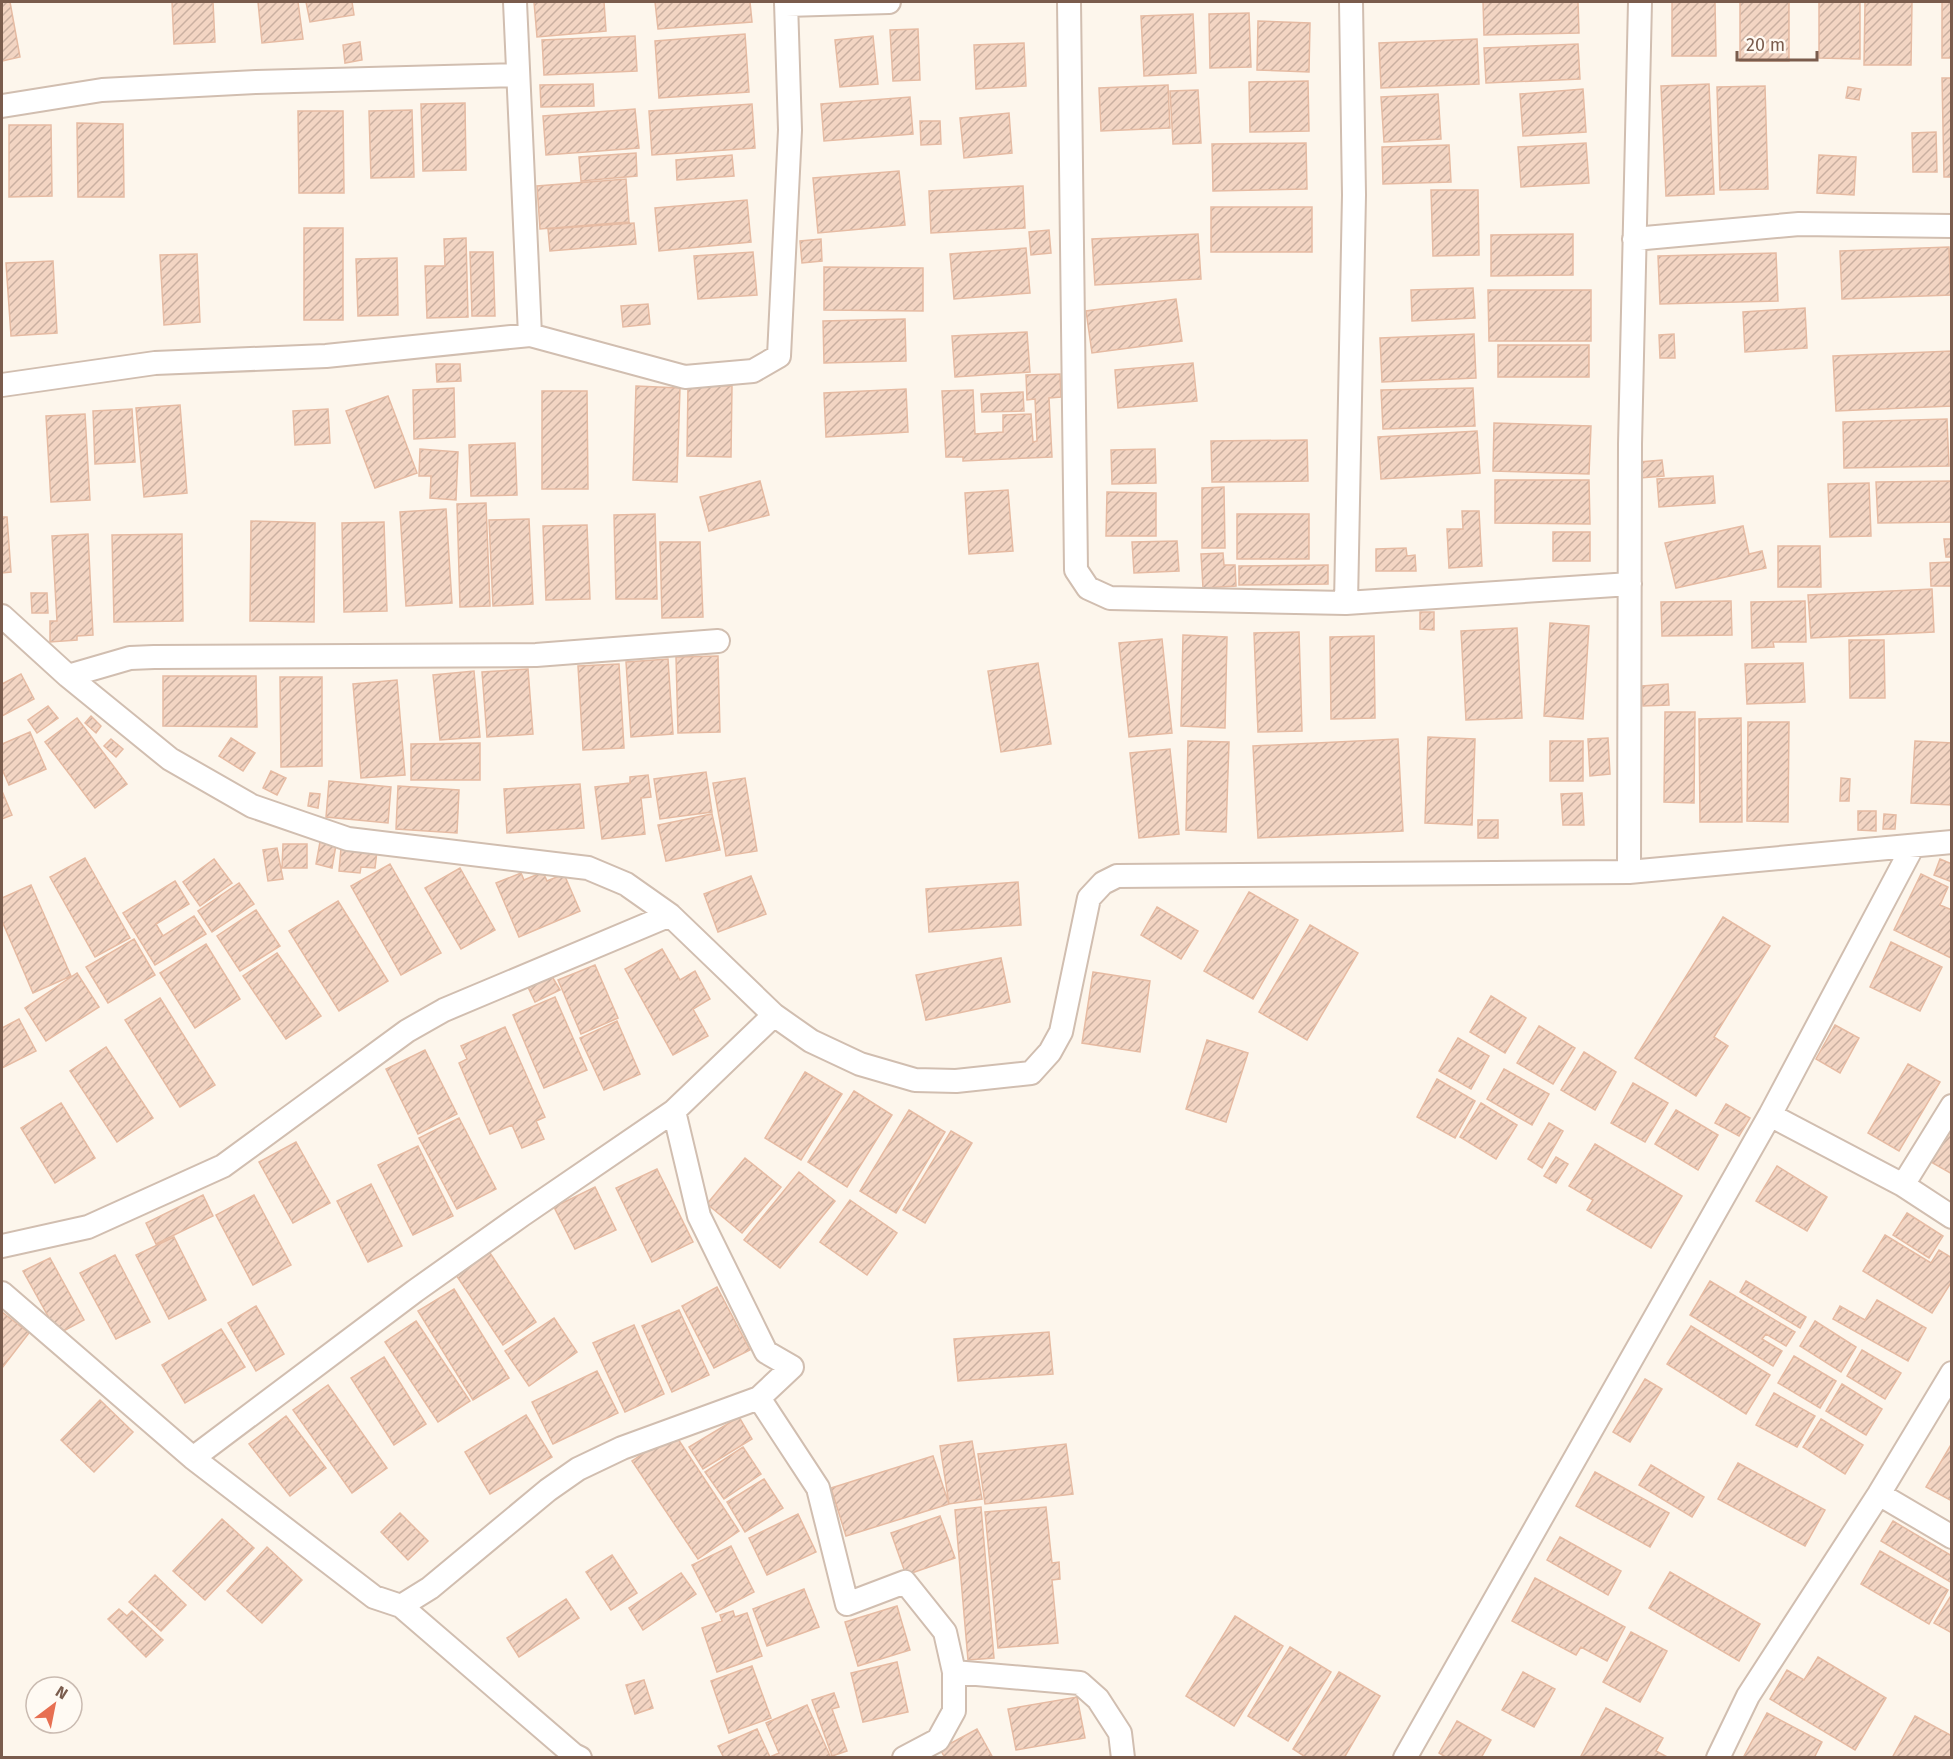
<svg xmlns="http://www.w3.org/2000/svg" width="1953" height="1759" viewBox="0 0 1953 1759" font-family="'Fira Sans',sans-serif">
  <defs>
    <pattern id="building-hatch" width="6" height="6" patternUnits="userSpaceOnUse" patternTransform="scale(1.5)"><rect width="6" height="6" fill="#f3d5c3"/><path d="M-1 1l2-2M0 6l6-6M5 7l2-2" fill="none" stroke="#cab0a1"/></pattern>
  </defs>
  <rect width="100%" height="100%" fill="#fdf6ec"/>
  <path fill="url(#building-hatch)" stroke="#e6bba3" stroke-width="1.5" d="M2 2H10L20 57 2 61Z
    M172 2H213L215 42 174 44Z
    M258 2H298L303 39 262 43Z
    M306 2H352L354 15 310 22Z
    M534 2H604L606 31 537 37Z
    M655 2H750L752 22 658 29Z
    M1483 2H1578L1579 33 1484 35Z
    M1672 2H1715L1716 56H1672Z
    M1740 2H1789V61H1740Z
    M1819 2H1860V59L1819 58Z
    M1865 2H1912L1911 65H1864Z
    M1942 2H1952V58H1942Z
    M1249 13 1251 67 1210 68 1209 14Z
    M1193 14 1196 73 1144 76 1141 16Z
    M1258 21 1310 23 1309 72 1257 70Z
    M918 29 920 80 893 81 890 30Z
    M745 34 749 92 659 98 655 41Z
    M635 36 637 71 544 75 542 40Z
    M873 36 878 84 840 87 835 40Z
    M1477 39 1479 84 1381 88 1379 43Z
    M360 42 362 60 345 63 343 45Z
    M1024 43 1026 86 976 89 974 45Z
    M1578 44 1580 79 1486 83 1484 48Z
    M1942 78H1952V177H1944Z
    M1308 81 1309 131 1250 132 1249 82Z
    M593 84 594 106 541 107 540 85Z
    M1709 84 1714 194 1666 196 1661 86Z
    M1168 85 1170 128 1101 131 1099 88Z
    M1765 86 1768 189 1720 190 1717 87Z
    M1848 87 1861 89 1859 100 1846 98Z
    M1583 89 1586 132 1523 136 1520 94Z
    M1198 90 1201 143 1173 144 1170 91Z
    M1438 94 1441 139 1384 142 1381 97Z
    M910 97 913 134 824 141 821 104Z
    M465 103 466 170 423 171 421 104Z
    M752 104 755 148 652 155 649 111Z
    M635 109 639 148 546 155 543 116Z
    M412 110 414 177 371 178 369 111Z
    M298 111H343L344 193H299Z
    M1009 113 1012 153 964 158 960 118Z
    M920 121H940L941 144 921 145Z
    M77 123 123 124 124 197H78Z
    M9 125H51L52 196 9 197Z
    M1936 132 1937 172H1913L1912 133Z
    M1306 143 1307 189 1213 191 1212 144Z
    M1586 143 1589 183 1521 187 1518 147Z
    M1449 145 1451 182 1383 184 1382 147Z
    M636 153 637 176 581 181 579 157Z
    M732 155 734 176 677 180 676 160Z
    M1819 155 1856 157 1854 195 1817 193Z
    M899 171 905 225 818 233 813 178Z
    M626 179 629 222 540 229 537 186Z
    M1023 186 1025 228 931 233 929 191Z
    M1431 190H1478L1479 255 1433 256Z
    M747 200 751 242 659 251 655 208Z
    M1211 207H1312V252H1211Z
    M634 223 636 244 550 251 548 229Z
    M304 228H343V320H304Z
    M1049 230 1051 253 1031 255 1029 232Z
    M1198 234 1201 279 1095 285 1092 239Z
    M1573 234V275L1491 276V235Z
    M466 238 468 317 427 318 425 266H445L444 239Z
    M821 239 822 261 802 263 800 241Z
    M1949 247 1951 295 1842 299 1840 251Z
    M1026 248 1030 293 954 299 950 254Z
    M470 252H493L495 316H472Z
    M753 252 757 295 698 299 694 256Z
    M1776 253 1778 301 1660 304 1658 256Z
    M197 254 200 322 164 325 160 255Z
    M397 258 398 315 358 316 356 259Z
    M53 261 57 333 11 336 6 263Z
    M824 267 923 268V311L824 310Z
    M1473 288 1475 318 1412 321 1411 290Z
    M1488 290H1591V341H1489Z
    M1176 299 1182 341 1092 353 1086 311Z
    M648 304 650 324 623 327 621 306Z
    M1805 308 1807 348 1745 352 1743 312Z
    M905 319 906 361 824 363 823 321Z
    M1027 332 1030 372 955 377 952 336Z
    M1474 334 1476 378 1382 382 1380 338Z
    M1674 334 1675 358H1660L1659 335Z
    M1498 345H1589V377H1498Z
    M1952 351V406L1836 411 1833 356Z
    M1193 363 1197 401 1118 408 1115 370Z
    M436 364H460L461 381 437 382Z
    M1060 374 1061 397 1049 398 1052 457 963 461V457H946L942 391 973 390 975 434 1003 432V415L1031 414 1033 442 1037 441 1035 399 1027 400 1026 375Z
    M688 385 732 386 731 457 687 456Z
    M636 386 680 388 677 482 633 480Z
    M454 388 455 437 414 439 413 390Z
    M1473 388 1475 426 1383 429 1381 390Z
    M906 389 908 432 826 437 824 393Z
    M542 391H587L588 489H542Z
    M1023 392 1024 411 982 412 981 394Z
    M388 396 417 473 375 488 346 411Z
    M180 405 187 493 144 497 136 408Z
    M132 409 135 462 95 464 93 411Z
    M328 409 330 443 295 445 293 411Z
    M85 414 90 500 51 502 46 416Z
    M1947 419 1949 466 1844 468 1843 422Z
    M1494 423 1591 426 1589 474 1493 471Z
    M1477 431 1480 473 1381 479 1378 437Z
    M1307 440 1308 481 1212 482 1211 441Z
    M515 443 517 495 471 496 469 445Z
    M420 449 458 452 456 500 430 498 431 476H419Z
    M1155 449 1156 483 1112 484 1111 450Z
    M1662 460 1664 476 1640 478 1639 462Z
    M1713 476 1715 503 1659 507 1657 479Z
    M1495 480H1589L1590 524 1495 523Z
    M760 481 769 515 709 531 700 497Z
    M1952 481V522L1878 523 1876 482Z
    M1869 483 1871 536 1830 537 1828 484Z
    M1224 487 1225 548H1202V488Z
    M1008 490 1013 551 969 554 965 493Z
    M1107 492 1156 493V536H1106Z
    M486 503 490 606 460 607 457 504Z
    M446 509 452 603 406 606 400 512Z
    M1462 511H1479L1482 566 1449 568 1447 529H1463Z
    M655 514 657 599H616L614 515Z
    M1237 514H1309V559H1237Z
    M2 517H7L11 572 2 573Z
    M529 519 533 604 493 606 489 520Z
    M251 521 315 523 314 622 250 621Z
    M384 522 387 611 344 612 342 523Z
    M587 525 590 599 546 600 543 526Z
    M1743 526 1749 554 1762 551 1766 568 1676 588 1665 543Z
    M1553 532H1590V561H1553Z
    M88 534 93 635 77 636V640L50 642V621H57L52 536Z
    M182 534 183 621 114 622 112 535Z
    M1944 539H1952V557H1946Z
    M1177 541 1179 571 1134 573 1132 542Z
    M660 542H700L703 617 662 618Z
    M1778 546H1820L1821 587H1778Z
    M1406 548 1407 556 1415 555 1416 571H1376V549Z
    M1223 553 1224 565H1235L1236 586 1203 588 1201 554Z
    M1952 562V586H1931L1930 563Z
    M1328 565V584L1239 585V566Z
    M1932 589 1934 632 1811 638 1808 595Z
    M31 593H47L48 613H32Z
    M1731 601 1732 635 1662 636 1661 602Z
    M1805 601 1806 642H1773L1774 647 1752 648 1751 602Z
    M1420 612H1434V630L1420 629Z
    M1550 623 1589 626 1583 719 1544 716Z
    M1517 628 1522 718 1466 720 1461 631Z
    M1299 632 1302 731 1258 732 1254 633Z
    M1183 635 1227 637 1225 728 1181 726Z
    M1374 636 1375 718 1331 719 1330 637Z
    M1162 639 1172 733 1129 737 1119 643Z
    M1849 640H1884L1885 698H1850Z
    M718 656 720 732 678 733 676 657Z
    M668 659 673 734 631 737 626 662Z
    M1038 663 1051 744 1001 752 988 671Z
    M1803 663 1805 702 1747 704 1745 664Z
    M619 664 624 748 583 750 578 666Z
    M528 669 533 734 487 737 482 672Z
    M474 671 480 737 440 740 433 675Z
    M21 674 34 699 2 716V684Z
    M163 676H256L257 727 163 726Z
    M280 677H322V766L281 767Z
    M397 680 405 775 361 778 353 684Z
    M1668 684 1669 705 1643 706 1642 686Z
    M48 706 58 718 37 733 28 720Z
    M1665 712H1695L1694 803 1664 802Z
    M91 716 101 726 96 733 85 723Z
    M77 718 127 784 95 808 45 742Z
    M1741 718 1742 822H1700L1699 719Z
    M1748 722H1789L1788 822 1747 821Z
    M30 732 46 769 9 785 2 769V744Z
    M1428 737 1475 739 1472 825 1425 823Z
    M231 738 255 753 243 771 219 756Z
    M1608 738 1610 774 1590 776 1588 739Z
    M111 739 123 749 116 757 104 746Z
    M1398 739 1403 831 1258 838 1253 746Z
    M1188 741 1229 742 1226 832 1186 830Z
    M1550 741H1583V781H1550Z
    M1915 741 1952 743V805L1911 803Z
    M480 743V780H411V744Z
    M1170 749 1179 834 1139 838 1130 753Z
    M271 771 286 778 277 795 263 788Z
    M706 772 712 812 660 819 654 779Z
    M648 775 651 797 641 798 645 834 602 839 595 787 630 783V777Z
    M745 778 757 851 726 856 713 783Z
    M1841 778 1850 779 1849 801H1840Z
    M329 781 391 787 388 823 326 817Z
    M580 784 584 828 507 833 504 789Z
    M398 786 459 790 457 833 396 829Z
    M2 791 12 815 2 819Z
    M310 793 320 794 318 808 308 806Z
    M1582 793 1584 825H1563L1561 794Z
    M1858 811H1876V831L1858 830Z
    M712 814 720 850 666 861 658 825Z
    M1884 814 1896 815 1895 829H1883Z
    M1478 820H1498V838H1478Z
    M320 842 336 845 332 868 316 864Z
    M283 844H307V868H282Z
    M277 848 283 879 268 881 263 850Z
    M341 848 377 851 375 868 361 867 360 873 339 871Z
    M85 858 130 938 95 957 50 877Z
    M214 859 232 883 200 906 183 882Z
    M1940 859 1952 864V882L1934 875Z
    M390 864 441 953 401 975 351 886Z
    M460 868 495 930 461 949 425 888Z
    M543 872 547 881 564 874 580 911 519 937 496 883 521 873 524 880Z
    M1921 874 1948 887 1940 905 1952 910 1951 958 1894 930Z
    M751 876 766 914 718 932 704 894Z
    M175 881 189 904 156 924 163 936 194 916 206 934 155 965 123 913Z
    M1018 882 1021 925 929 932 926 889Z
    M239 883 254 904 212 932 198 911Z
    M31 885 71 976 33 993 2 921V898Z
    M1249 892 1298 920 1253 999 1204 971Z
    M338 901 388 981 339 1011 289 931Z
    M1157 907 1198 931 1181 959 1141 935Z
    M256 910 280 946 240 971 217 936Z
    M1723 917 1770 946 1714 1037 1728 1046 1696 1096 1635 1058Z
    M1310 925 1358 953 1307 1040 1259 1012Z
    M134 939 155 975 108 1003 86 967Z
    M1891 942 1942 967 1920 1011 1870 987Z
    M206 944 240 999 195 1028 160 973Z
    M662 949 680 980 695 971 710 999 693 1009 708 1036 673 1055 625 969Z
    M277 953 321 1016 286 1039 243 976Z
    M1001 958 1010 1002 926 1020 916 975Z
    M595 965 618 1018 581 1034 558 980Z
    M1093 972 1150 981 1140 1052 1082 1043Z
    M77 973 99 1007 46 1041 25 1008Z
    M550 973 560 990 535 1002 527 985Z
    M1491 996 1526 1018 1505 1053 1470 1032Z
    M555 997 587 1070 544 1088 513 1015Z
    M160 998 215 1085 180 1107 125 1020Z
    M19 1019 36 1051 2 1068V1028Z
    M617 1021 640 1074 604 1090 580 1038Z
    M1835 1025 1859 1038 1840 1073 1816 1059Z
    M1539 1026 1575 1048 1553 1084 1517 1063Z
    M505 1027 545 1117 536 1121 544 1139 522 1148 512 1125 490 1134 459 1063 467 1059 461 1046Z
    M1458 1038 1489 1056 1471 1089 1439 1071Z
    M1207 1040 1248 1053 1226 1122 1186 1109Z
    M106 1047 153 1118 117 1142 70 1071Z
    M425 1050 457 1114 418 1134 386 1069Z
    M1584 1052 1616 1072 1595 1110 1561 1090Z
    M1908 1064 1940 1082 1899 1151 1868 1133Z
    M1504 1069 1549 1094 1532 1125 1487 1099Z
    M805 1072 842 1094 801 1160 765 1138Z
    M1437 1079 1475 1101 1455 1138 1417 1117Z
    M1633 1083 1668 1103 1645 1142 1611 1123Z
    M854 1091 892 1115 847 1187 808 1162Z
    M61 1103 95 1158 55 1183 21 1128Z
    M1481 1103 1517 1125 1496 1159 1460 1137Z
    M1726 1104 1750 1118 1739 1136 1715 1123Z
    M909 1110 945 1132 896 1213 860 1191Z
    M1676 1110 1718 1135 1698 1170 1655 1144Z
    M459 1118 496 1189 457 1209 419 1138Z
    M1549 1123 1563 1131 1542 1168 1528 1159Z
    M1952 1128V1174L1931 1162Z
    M951 1131 972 1143 925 1223 903 1210Z
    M296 1142 330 1203 293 1223 259 1162Z
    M1595 1144 1682 1196 1651 1248 1587 1210 1593 1200 1569 1186Z
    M418 1146 453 1216 413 1235 378 1165Z
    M1556 1157 1568 1164 1556 1183 1544 1176Z
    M745 1158 781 1187 742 1233 707 1204Z
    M1777 1166 1827 1197 1807 1231 1756 1201Z
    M657 1169 693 1242 652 1262 616 1188Z
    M799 1172 835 1201 780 1268 744 1240Z
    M371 1184 402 1246 368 1262 337 1201Z
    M595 1187 616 1230 575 1249 554 1207Z
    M203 1195 213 1216 156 1244 146 1223Z
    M254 1195 291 1265 253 1285 216 1215Z
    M850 1200 897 1233 867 1275 820 1242Z
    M1907 1213 1943 1236 1929 1258 1893 1235Z
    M1885 1235 1931 1263 1939 1250 1952 1258V1281L1932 1313 1863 1271Z
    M174 1237 206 1300 169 1319 136 1255Z
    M488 1250 536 1322 503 1345 454 1272Z
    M115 1255 150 1322 116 1339 80 1273Z
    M50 1258 84 1320 58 1334 23 1271Z
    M1710 1281 1795 1332 1786 1346 1766 1334 1762 1339 1782 1351 1773 1366 1690 1315Z
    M1746 1281 1806 1317 1800 1328 1740 1292Z
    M717 1287 750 1350 714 1368 682 1306Z
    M454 1289 509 1378 473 1400 418 1311Z
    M1877 1300 1926 1328 1908 1361 1833 1319 1840 1306 1865 1320Z
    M256 1306 284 1354 256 1371 228 1323Z
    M679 1310 709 1375 672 1392 642 1326Z
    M2 1312 29 1333 2 1368Z
    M554 1318 577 1352 529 1386 505 1351Z
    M416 1321 470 1401 438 1422 385 1342Z
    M1815 1321 1856 1347 1841 1372 1800 1346Z
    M634 1325 664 1394 625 1412 593 1343Z
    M1691 1326 1770 1375 1746 1414 1667 1364Z
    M221 1329 245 1367 185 1403 162 1365Z
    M1049 1332 1053 1374 958 1381 954 1339Z
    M1862 1350 1901 1373 1885 1399 1847 1376Z
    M1794 1356 1836 1381 1820 1408 1778 1383Z
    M384 1357 426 1424 394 1445 351 1378Z
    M597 1371 618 1413 553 1444 532 1402Z
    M1645 1379 1662 1389 1630 1442 1613 1432Z
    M1842 1384 1882 1409 1866 1435 1826 1411Z
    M328 1385 387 1468 352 1493 293 1410Z
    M1774 1393 1815 1416 1797 1447 1756 1425Z
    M100 1400 133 1432 94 1472 61 1440Z
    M526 1415 552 1457 490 1494 465 1452Z
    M286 1416 326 1468 290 1496 249 1444Z
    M739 1417 752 1439 703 1469 689 1447Z
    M1821 1419 1863 1445 1845 1474 1803 1447Z
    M674 1433 739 1531 698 1559 632 1461Z
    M972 1441 982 1499 949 1504 940 1446Z
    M1952 1443V1501L1926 1487Z
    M1066 1444 1073 1494 985 1504 978 1454Z
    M743 1447 761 1474 724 1499 705 1472Z
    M933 1456 949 1504 846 1536 831 1488Z
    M1738 1463 1825 1510 1805 1546 1718 1499Z
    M1651 1465 1704 1497 1692 1517 1639 1485Z
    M1595 1472 1669 1513 1650 1547 1576 1506Z
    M764 1479 783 1508 745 1532 727 1502Z
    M981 1507 994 1658 968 1660 955 1510Z
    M1046 1507 1052 1563 1059 1562 1060 1579 1052 1580 1058 1643 998 1648 985 1512Z
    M400 1513 428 1541 408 1560 381 1532Z
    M798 1514 816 1552 767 1575 749 1538Z
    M940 1516 955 1558 906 1575 891 1533Z
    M222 1519 254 1548 205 1600 173 1571Z
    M1893 1521 1952 1556V1583L1881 1541Z
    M1560 1537 1621 1571 1608 1595 1547 1560Z
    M731 1546 754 1592 716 1612 692 1565Z
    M267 1547 302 1580 262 1623 227 1591Z
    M1880 1551 1948 1590 1929 1624 1861 1584Z
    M612 1555 637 1593 611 1610 586 1572Z
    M1670 1572 1760 1624 1739 1661 1649 1608Z
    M681 1573 696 1594 643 1630 629 1608Z
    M155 1575 186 1605 161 1631 129 1602Z
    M1535 1578 1625 1627 1607 1661 1581 1647 1576 1655 1512 1621Z
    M804 1589 819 1627 767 1646 753 1609Z
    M1952 1594V1633L1934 1623Z
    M566 1599 579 1618 519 1657 507 1638Z
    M897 1606 910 1650 858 1666 845 1622Z
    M119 1609 127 1616 132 1611 163 1640 146 1657 108 1619Z
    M733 1611 735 1617 747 1613 762 1656 717 1672 702 1628 722 1621 720 1615Z
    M1235 1616 1283 1646 1234 1726 1186 1696Z
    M1631 1632 1667 1651 1640 1702 1603 1682Z
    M1290 1647 1331 1672 1288 1741 1248 1716Z
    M1818 1657 1886 1698 1855 1750 1770 1699 1787 1670 1804 1680Z
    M897 1662 908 1712 863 1722 851 1673Z
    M752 1666 771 1718 729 1733 711 1681Z
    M1339 1672 1380 1696 1344 1758H1307L1293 1749Z
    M1523 1672 1555 1689 1534 1727 1502 1710Z
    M644 1680 653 1708 635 1714 626 1685Z
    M834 1693 839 1707 832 1709 847 1751 832 1756 812 1700Z
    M1077 1697 1085 1738 1016 1750 1008 1709Z
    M807 1705 831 1758H724L718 1746 757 1729 770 1757 779 1753 766 1723Z
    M1606 1708 1663 1738 1656 1751 1669 1758 1581 1756Z
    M1767 1713 1822 1742 1814 1758H1743Z
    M1915 1716 1952 1736V1758H1892Z
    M1457 1721 1491 1740 1481 1758H1447L1439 1753Z
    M977 1729 993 1758H945L940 1749Z"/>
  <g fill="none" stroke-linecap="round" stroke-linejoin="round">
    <g stroke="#d1beb0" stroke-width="26">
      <path id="minor" d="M515 2 530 335
        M1069 2 1076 570 1088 588 1110 598 1346 603 1630 584
        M786 5 889 2
        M2 106 102 90 256 82 517 75
        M1634 239 1799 224 1952 226
        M2 385 155 363 326 356 530 335 685 377 753 371 779 356 790 130 786 2
        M1346 603 1354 195 1351 2
        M2 616 68 676 170 759 252 806 348 839 588 868 626 884 670 915 774 1015 811 1041 860 1064 915 1080 956 1081 1031 1073 1050 1052 1061 1032 1089 898 1103 883 1117 876 1629 872 1952 842
        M68 676 130 658 154 657 536 655 718 641
        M1629 872 1630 444 1640 2
        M1770 1115 1903 1185 1952 1217
        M1903 1185 1952 1106
        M2 1246 88 1227 223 1166 407 1031 444 1010 670 915
        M2 1293 193 1458 374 1597 401 1606 574 1755 580 1758
        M759 1398 818 1488 847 1604 905 1582 945 1632 954 1672V1711L938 1740 904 1758
        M193 1458 415 1291 522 1215 674 1111 774 1015
        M1879 1494 1952 1537
        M401 1606 430 1588 548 1490 578 1469 622 1448 759 1398 792 1367 766 1352 699 1216 674 1111
        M954 1672 1080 1683 1098 1699 1120 1733 1123 1758
        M1405 1758 1770 1115 1913 846
        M1718 1758 1748 1696 1879 1494 1952 1373"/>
    </g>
    <use href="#minor" stroke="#fff" stroke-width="22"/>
  </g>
  <rect width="1953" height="1759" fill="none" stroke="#7a5c4d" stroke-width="6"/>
  <g transform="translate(54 1705) rotate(32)"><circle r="28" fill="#fffaf3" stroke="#cabbb1" stroke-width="1.5"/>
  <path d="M0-4.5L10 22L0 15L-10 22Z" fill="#e76f51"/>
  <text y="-9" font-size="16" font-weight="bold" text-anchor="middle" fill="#7a5c4d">N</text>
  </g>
  <path d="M1737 51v9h80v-9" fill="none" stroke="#7a5c4d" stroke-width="3"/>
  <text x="1746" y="51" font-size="18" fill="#7a5c4d" stroke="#fffaf3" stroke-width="4.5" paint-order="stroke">20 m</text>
</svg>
